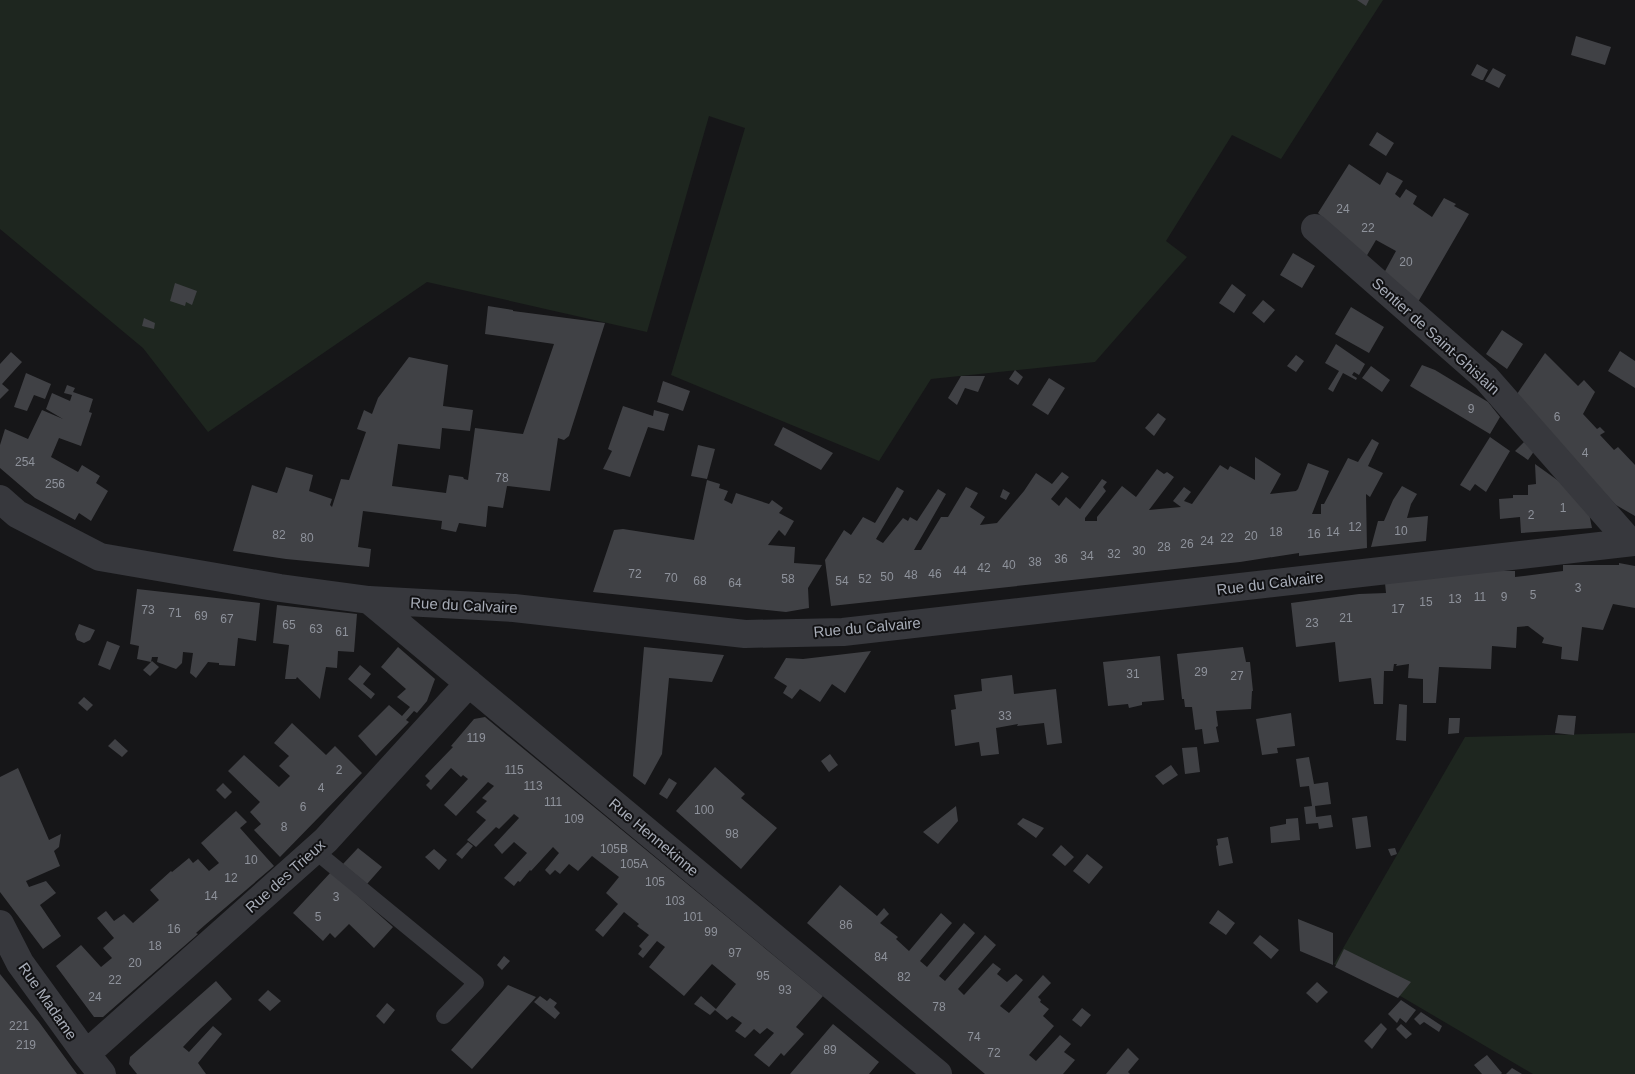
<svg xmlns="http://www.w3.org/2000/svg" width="1635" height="1074" viewBox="0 0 1635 1074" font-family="Arial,sans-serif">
  <rect width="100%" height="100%" fill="#161618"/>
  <path fill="#1e261f" d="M0 0H1383L1281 159 1232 135 1166 241 1187 257 1095 362 931 379 879 461 671 375 745 128 709 116 647 332 427 282 208 432 143 348 0 229Z
    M1635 733V1074H1533L1402 997 1334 964 1465 737Z"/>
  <path fill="#404145" d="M1357 0H1369L1366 6Z
    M1576 36 1611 47 1605 65 1571 55Z
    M1477 64 1488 70 1483 80H1481L1471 75Z
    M1493 68 1506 75 1499 88 1485 81Z
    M1377 132 1394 143 1386 156 1369 145Z
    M1349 164 1380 185 1387 172 1403 181 1395 194 1400 198 1406 189 1417 196 1413 204 1432 217 1444 198 1456 204 1454 206 1469 214 1418 302 1384 273 1396 251 1376 240 1366 257 1318 213Z
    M1293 253 1315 266 1302 288 1280 275Z
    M175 283 197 291 192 305 186 302 185 306 170 301Z
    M1232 284 1246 295 1234 313 1219 303Z
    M1263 300 1275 310 1264 323 1252 313Z
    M488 306 513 310V311L605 323 569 436 564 440 558 438 550 491 507 486 503 508 488 506 486 527 459 523 456 532 441 529 442 521 363 511 358 547 371 549 369 567 286 559 233 551 252 485 277 493 286 467 313 475 309 491 332 499 330 505 332 507 341 479 349 480 366 432 357 429 364 410 372 414 378 398 409 357 448 365 443 406 473 410 470 431 442 428 440 449 398 444 392 486 446 493 449 475 463 477 464 479 468 480 475 428 523 434 554 344 485 334Z
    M1351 307 1384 327 1369 353 1335 334Z
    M144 318 155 323 154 329 142 326Z
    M1502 330 1523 344 1507 369 1486 354Z
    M1336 344 1365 364 1359 375 1354 372 1352 375 1357 378 1356 380 1343 373 1333 392 1328 389 1339 371 1325 363Z
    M1620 351 1635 361V388L1608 371Z
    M11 352 22 362 2 384 9 390 0 399V364Z
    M1545 353 1578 386 1584 380 1595 392 1583 414 1597 429 1600 427 1605 432 1600 435 1614 450 1618 447 1635 465V516L1616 505 1587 475 1517 394Z
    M1296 355 1304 361 1296 372 1287 366Z
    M1422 365 1435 370 1488 402 1500 417 1490 434 1410 386Z
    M1371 366 1390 380 1382 392 1362 378Z
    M1015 370 1023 377 1018 385 1009 379Z
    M26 373 51 384 45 399 34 395 27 411 14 407Z
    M961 376H985L978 392 965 388 957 405 948 398Z
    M1049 378 1065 388 1048 415 1032 405Z
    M663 381 690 391 683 411 657 402Z
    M67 385 75 388 73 392 93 399 89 412 92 413 81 446 59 438 51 457 78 472 82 465 100 476 96 483 108 491 91 521 79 513 75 520 35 498 0 468V445L5 429 28 439 42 410 63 419 46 409 52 393 70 401 72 395 64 393Z
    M623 406 653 416 654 410 669 414 664 431 648 427 630 477 603 469 612 451 608 449Z
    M1158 413 1166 419 1154 436 1145 428Z
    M783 427 833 453 821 470 774 445Z
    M1490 437 1510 451 1486 492 1475 484 1470 491 1460 485Z
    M1372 439 1379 443 1368 466 1383 473 1370 497 1366 494 1367 548 1299 556V553L1240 562 831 606 825 560 844 530 851 535 863 517 875 523 897 487 904 491 876 539 883 543 903 518 908 521 910 517 917 521 938 489 946 494 914 550H921L941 517H948L966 487 978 493 970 507 985 517 980 525 997 523 1024 491 1036 473 1052 484 1062 472 1069 477 1051 499 1059 506 1066 497 1080 509 1102 479 1107 482 1103 487 1106 491 1085 518V521H1097V517L1122 486 1136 497 1157 469 1164 474 1167 472 1174 477 1149 510 1181 507 1173 501 1184 487 1191 492 1184 501 1192 504 1220 465 1228 470 1230 466 1255 480V457L1281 474 1270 494 1296 491 1298 489 1308 463 1329 471 1312 514H1321V504H1324L1348 458 1358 462Z
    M1524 442 1535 450 1528 460 1515 451Z
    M698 445 715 449 707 479 691 476Z
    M1535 464 1560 482 1589 513 1592 528 1521 533 1520 517 1500 519 1499 499 1513 498V495H1528V485L1536 484Z
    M707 480 720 484 719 488 728 491 724 500 732 504 736 493 769 504 772 500 783 508 779 513 794 521 785 536 779 530 768 545 795 547 794 563 822 565 808 588 809 608 786 612 593 592 614 530 623 529 694 540Z
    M1402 486 1417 494 1411 504 1407 518 1428 516 1426 541 1371 547 1378 521H1384L1393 500Z
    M1003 489 1010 493 1006 500 1000 497Z
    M1619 563 1635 566V608L1613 604 1603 630 1582 627 1578 661 1561 659 1562 647 1542 643 1544 638 1528 626 1517 627 1516 648 1492 646 1491 669 1439 667 1436 703H1423V679L1408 678 1409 664 1396 666 1397 664H1394L1393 671H1384L1383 704H1374L1371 678 1339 682 1335 642 1296 647 1291 603 1359 594 1386 593 1385 583 1493 571H1515V577L1563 571V565H1619Z
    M137 589 260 603 256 641 238 638 235 666 219 665V663L208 662 196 678 190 673 193 653 183 652 182 663 176 669 157 662 158 657H152L151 662 137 659 139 646 130 644Z
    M277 605 357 614 354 652 338 651 337 668 326 667 320 699 297 677 296 679H285L289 645 273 643Z
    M79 624 95 630 90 640 84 643 77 640 75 634Z
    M107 641 120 646 110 670 98 665Z
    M398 647 435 679 427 701 417 713 414 711 406 720 409 722 376 756 358 736 389 705 402 716 410 707 397 697 406 689 381 667Z
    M644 647 724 655 712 682 669 678 662 754 645 785 633 776Z
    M1243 647 1246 662H1250L1253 691H1252L1251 709 1216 711 1218 726 1216 727 1219 742 1204 744 1202 729 1195 730 1192 707H1185L1184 699H1182L1177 654Z
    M871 651 845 693 832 684 820 702 800 689 792 699 783 693 787 686 774 678 786 658 803 659Z
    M1160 656 1164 700 1142 702V705L1129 708 1128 704 1108 706 1103 662Z
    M152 661 159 667 150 676 143 670Z
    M360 665 371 674 363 684 375 694 371 699 348 679Z
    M1012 675 1014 694 1056 689 1062 743 1047 745 1044 723 1017 726 1018 724 996 728 999 754 981 756 979 742 955 746 951 710 956 709 954 695 982 691 981 679Z
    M84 697 93 705 87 711 78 703Z
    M1399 704 1407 705 1406 741 1396 740Z
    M1291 713 1295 746 1277 748 1278 753 1262 755 1256 719Z
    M1558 715 1576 716 1574 735 1555 733Z
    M485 717 823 996 796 1027 804 1034 784 1056 781 1053 769 1067 754 1055 774 1033 767 1028 760 1034 754 1029 745 1038 735 1031 742 1023 732 1016 727 1020 715 1010 710 1015 694 1004 701 996 716 1009 736 984 712 964 684 996 649 967 665 947 657 941 643 958 638 954 642 949 639 946 649 935 637 926 639 924 624 912 603 937 595 930 618 904 606 893 619 877 592 856 578 871 569 864 560 874 555 870 550 875 545 870 559 853 553 847 531 871 530 870 520 882 518 881 514 886 504 878 527 853 514 842 502 854 494 845 519 818 514 814 499 829 496 827 476 847 467 840 486 820 476 812 487 801 482 798 494 786 488 782 456 816 444 805 468 779 463 775 461 777 451 768 431 790 426 785 430 781 425 776 453 747 451 746 474 719Z
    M1449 718H1460L1459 733 1448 734Z
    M292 723 326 755 335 746 362 773 280 857 254 830 261 824 250 812 260 802 228 771 244 755 279 787 290 776 279 766 289 756 274 743Z
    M115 739 128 751 122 757 108 746Z
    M1197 747 1200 772 1185 774 1182 748Z
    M830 754 838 765 829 772 821 761Z
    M1309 757 1314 784 1328 782 1331 804 1315 806 1316 817 1331 815 1333 827 1319 829 1318 823 1306 824 1304 807 1312 806 1309 786 1300 787 1296 759Z
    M1171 765 1178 775 1163 785 1155 776Z
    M715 767 745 794 741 798 777 828 741 869 676 811Z
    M18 768 49 840 61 834 59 847 54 851 60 866 26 881 29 887 46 881 56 893 40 905 61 936 43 949 0 892V777Z
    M669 778 677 783 667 799 659 794Z
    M223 783 232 792 225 799 216 790Z
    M956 806 958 821 938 844 923 832Z
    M236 811 247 822 240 828 274 866 205 925 196 933 198 934 103 1017H94L56 966 81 945 101 967 112 958 103 948 114 938 97 918 106 911 114 921 124 914 133 923 159 900 150 890 171 871 172 872 189 858 193 863 198 859 209 871 219 863 201 843Z
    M1367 816 1371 847 1356 849 1352 818Z
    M1023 818 1044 828 1036 838 1017 824Z
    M1298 818 1300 840 1271 843 1270 827 1286 824V819Z
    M1228 837 1233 863 1219 866 1216 846 1218 845 1217 839Z
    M468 842 473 846 462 859 456 854Z
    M1061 845 1074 857 1065 866 1052 855Z
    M358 848 382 867 367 884 343 864Z
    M1395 848 1397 854 1391 856 1388 849Z
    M434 849 447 860 439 870 425 857Z
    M1087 854 1103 867 1089 884 1073 871Z
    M331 872 393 927 374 948 349 924 335 938 330 933 323 941 293 913Z
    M840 885 877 916 884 908 889 914 880 923 898 937 896 939 909 951 941 913 952 923 920 961 927 967 964 923 975 933 939 976 945 981 985 935 996 945 958 989 964 995 993 963 1001 969 997 974 1007 982 1016 974 1023 980 1000 1006 1009 1013 1043 975 1051 983 1038 997 1041 1000 1040 1002 1049 1009 1043 1016 1054 1026 1029 1055 1036 1061 1060 1035 1071 1044 1064 1052 1075 1060 1063 1074H985L807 923Z
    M1218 910 1235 923 1226 935 1209 923Z
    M1298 919 1333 933V965L1300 951Z
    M1260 935 1279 950 1271 959 1253 943Z
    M1344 949 1411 982 1398 998 1335 967Z
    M504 956 510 961 502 970 497 965Z
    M0 974 39 1022 77 1074H0Z
    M216 981 232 999 200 1029 183 1047 189 1052 213 1026 222 1034 198 1063 206 1074H137L129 1064 130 1057Z
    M1317 982 1328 992 1317 1003 1306 993Z
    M508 985 536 997 472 1069 451 1050Z
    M268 990 281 1001 270 1011 258 1000Z
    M540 996 547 1001 550 998 557 1003 554 1007 560 1013 555 1019 534 1002Z
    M1401 1000 1416 1010 1406 1023 1400 1018 1397 1023 1388 1014Z
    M387 1003 395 1010 384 1024 376 1016Z
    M1082 1008 1091 1015 1081 1027 1072 1020Z
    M1421 1012 1442 1026 1439 1032 1424 1022 1420 1025 1414 1019Z
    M1381 1023 1387 1029 1372 1049 1364 1041Z
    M833 1024 879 1062 869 1074H790Z
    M1401 1024 1412 1034 1406 1039 1396 1029Z
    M1128 1048 1139 1059 1128 1072 1130 1074H1106Z
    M1487 1055 1502 1073 1501 1074H1482L1474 1065Z
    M1512 1068 1522 1074H1506Z"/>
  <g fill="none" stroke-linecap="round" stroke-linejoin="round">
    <path stroke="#37383d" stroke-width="16" d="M314 850 476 983 444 1016"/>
    <path stroke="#37383d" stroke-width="28" d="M1315 228 1486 378 1630 542
      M0 499 17 514 100 557 280 588 369 600 514 608 745 634 843 632 1635 542
      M369 600 938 1074
      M0 924 20 963 86 1054 102 1074
      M86 1054 326 840 469 683"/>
  </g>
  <g text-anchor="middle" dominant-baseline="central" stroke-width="4" stroke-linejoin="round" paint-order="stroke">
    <g font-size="12" fill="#8e929b">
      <text x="1343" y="209">24</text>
      <text x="1368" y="228">22</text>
      <text x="1406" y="262">20</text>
      <text x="1471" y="409">9</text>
      <text x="1557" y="417">6</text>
      <text x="1585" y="453">4</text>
      <text x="25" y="462">254</text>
      <text x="502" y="478">78</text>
      <text x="55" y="484">256</text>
      <text x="1563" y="508">1</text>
      <text x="1531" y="515">2</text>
      <text x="1355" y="527">12</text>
      <text x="1401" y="531">10</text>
      <text x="1276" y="532">18</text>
      <text x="1333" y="532">14</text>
      <text x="1314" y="534">16</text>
      <text x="279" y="535">82</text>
      <text x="1251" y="536">20</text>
      <text x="307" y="538">80</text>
      <text x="1227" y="538">22</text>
      <text x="1207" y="541">24</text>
      <text x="1187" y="544">26</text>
      <text x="1164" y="547">28</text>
      <text x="1139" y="551">30</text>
      <text x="1114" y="554">32</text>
      <text x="1087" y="556">34</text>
      <text x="1061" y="559">36</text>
      <text x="1035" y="562">38</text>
      <text x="1009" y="565">40</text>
      <text x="984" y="568">42</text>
      <text x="960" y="571">44</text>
      <text x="635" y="574">72</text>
      <text x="935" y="574">46</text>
      <text x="911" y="575">48</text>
      <text x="887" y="577">50</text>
      <text x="671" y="578">70</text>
      <text x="788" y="579">58</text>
      <text x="865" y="579">52</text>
      <text x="700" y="581">68</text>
      <text x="842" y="581">54</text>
      <text x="735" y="583">64</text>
      <text x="1578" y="588">3</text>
      <text x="1533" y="595">5</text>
      <text x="1480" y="597">11</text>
      <text x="1504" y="597">9</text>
      <text x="1455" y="599">13</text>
      <text x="1426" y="602">15</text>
      <text x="1398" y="609">17</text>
      <text x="148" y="610">73</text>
      <text x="175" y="613">71</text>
      <text x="201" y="616">69</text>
      <text x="1346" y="618">21</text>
      <text x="227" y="619">67</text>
      <text x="1312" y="623">23</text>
      <text x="289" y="625">65</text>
      <text x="316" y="629">63</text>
      <text x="342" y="632">61</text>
      <text x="1201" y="672">29</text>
      <text x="1133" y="674">31</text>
      <text x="1237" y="676">27</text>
      <text x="1005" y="716">33</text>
      <text x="476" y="738">119</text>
      <text x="339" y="770">2</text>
      <text x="514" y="770">115</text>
      <text x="533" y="786">113</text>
      <text x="321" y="788">4</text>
      <text x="553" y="802">111</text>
      <text x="303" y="807">6</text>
      <text x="704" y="810">100</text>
      <text x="574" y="819">109</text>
      <text x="284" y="827">8</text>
      <text x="732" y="834">98</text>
      <text x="614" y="849">105B</text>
      <text x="251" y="860">10</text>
      <text x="634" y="864">105A</text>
      <text x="231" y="878">12</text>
      <text x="655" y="882">105</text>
      <text x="211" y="896">14</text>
      <text x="336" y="897">3</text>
      <text x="675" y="901">103</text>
      <text x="318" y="917">5</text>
      <text x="693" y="917">101</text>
      <text x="846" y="925">86</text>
      <text x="174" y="929">16</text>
      <text x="711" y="932">99</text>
      <text x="155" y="946">18</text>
      <text x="735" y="953">97</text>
      <text x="881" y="957">84</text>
      <text x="135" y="963">20</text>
      <text x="763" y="976">95</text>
      <text x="904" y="977">82</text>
      <text x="115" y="980">22</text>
      <text x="785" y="990">93</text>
      <text x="95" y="997">24</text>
      <text x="939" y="1007">78</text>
      <text x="19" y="1026">221</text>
      <text x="974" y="1037">74</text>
      <text x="26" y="1045">219</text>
      <text x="830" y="1050">89</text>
      <text x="994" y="1053">72</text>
    </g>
    <g font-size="15" fill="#a8adb8" stroke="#111113">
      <text transform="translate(1436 336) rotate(42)">Sentier de Saint-Ghislain</text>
      <text transform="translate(1270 583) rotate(-7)">Rue du Calvaire</text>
      <text transform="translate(464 605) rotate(3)">Rue du Calvaire</text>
      <text transform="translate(867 627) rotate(-5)">Rue du Calvaire</text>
      <text transform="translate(654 837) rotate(40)">Rue Hennekinne</text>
      <text transform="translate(285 876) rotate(-42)">Rue des Trieux</text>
      <text transform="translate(48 1001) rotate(55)">Rue Madame</text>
    </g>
  </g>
</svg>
